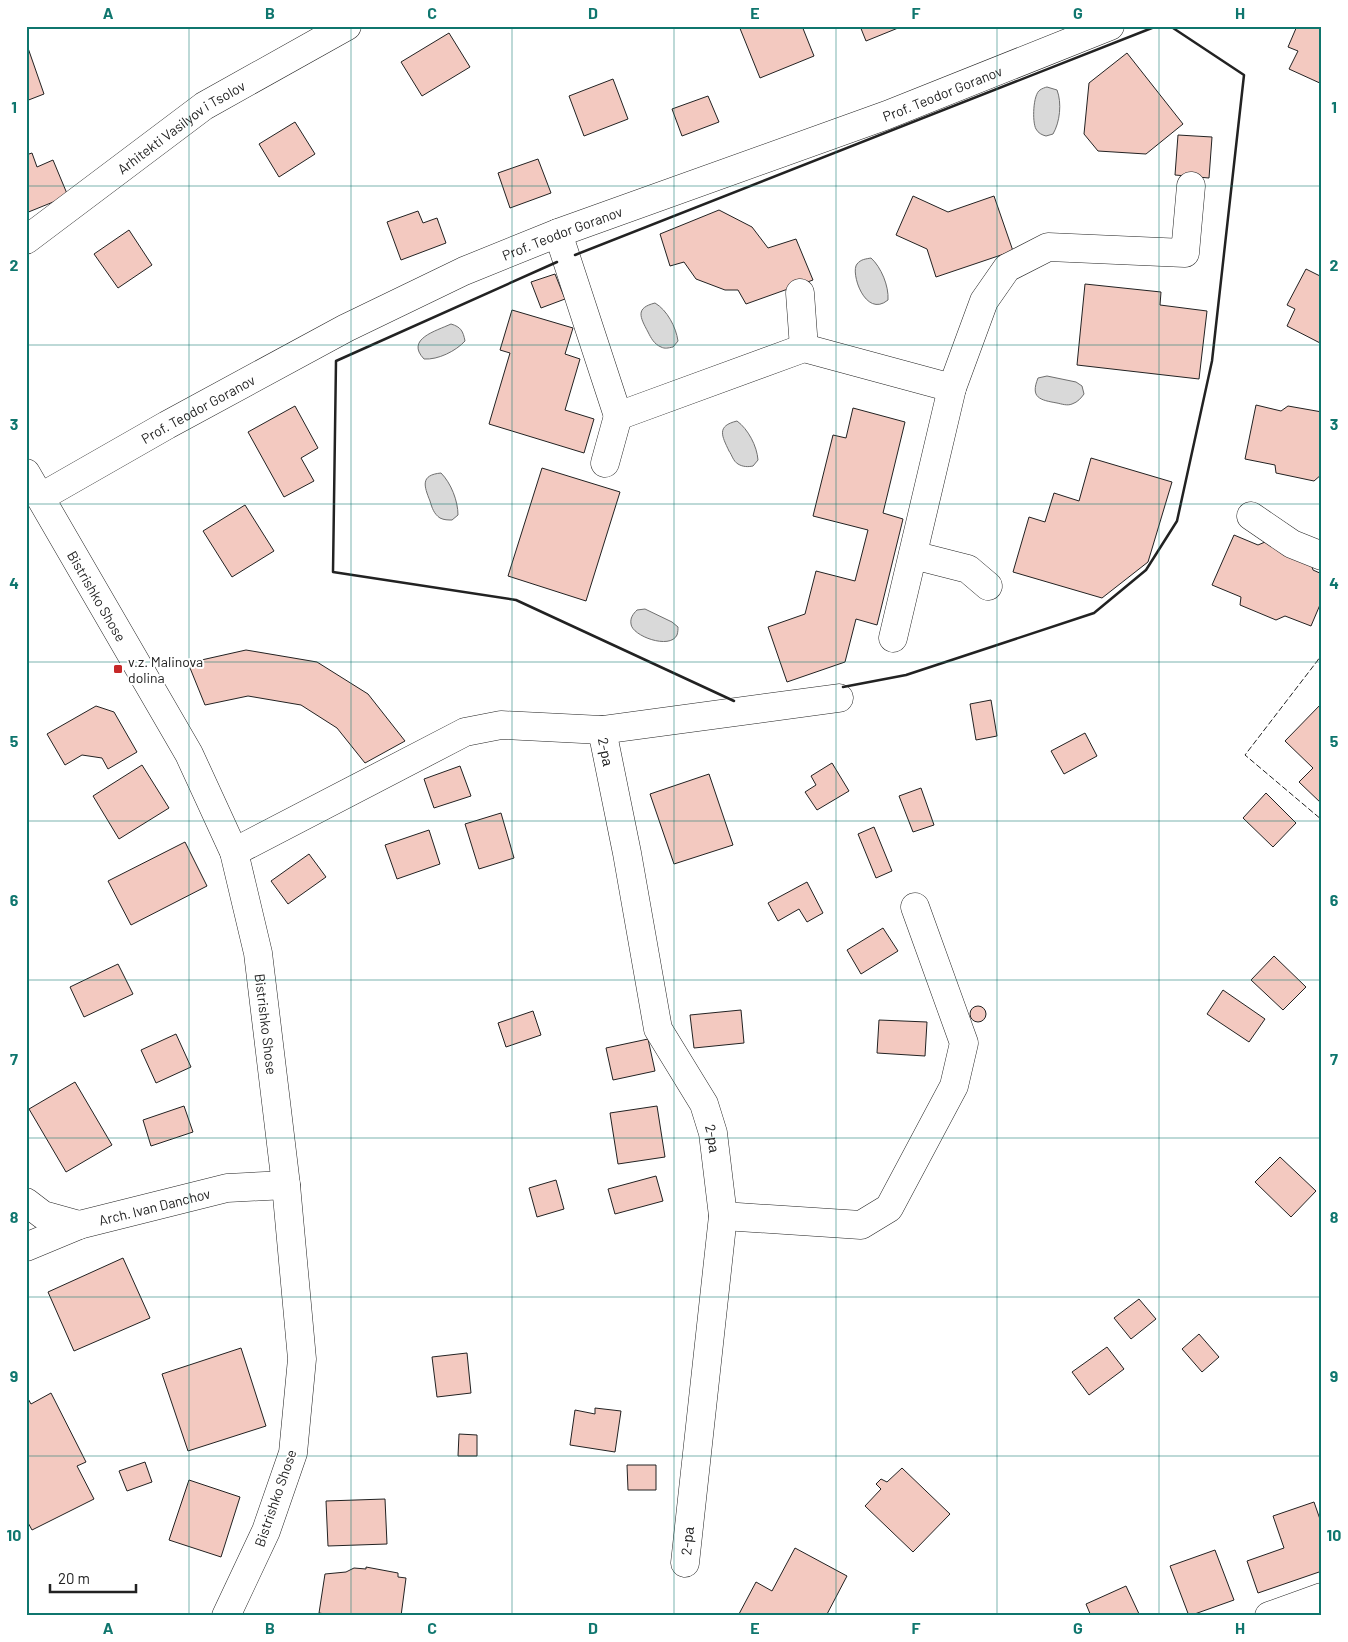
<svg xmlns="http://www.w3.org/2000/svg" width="1348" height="1642" viewBox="0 0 1348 1642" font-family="Barlow,sans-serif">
  <rect width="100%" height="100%" fill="#fff"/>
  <path fill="#d9d9d9" stroke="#6f6f6f" d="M1047 87 1057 90C1062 103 1060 122 1053 134L1046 136C1042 135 1038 133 1036 129 1032 122 1033 94 1040 90 1041 89 1046 87 1047 87Z
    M871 258C881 267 889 286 888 300 865 319 850 272 857 264 861 259 866 259 871 258Z
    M655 303C667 310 676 327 678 341L673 347C668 348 665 349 661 347 654 344 651 338 648 332 640 317 635 308 655 303Z
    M451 324C461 327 463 331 465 341 456 351 438 360 424 359 405 339 436 331 451 324Z
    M1047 376 1076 382 1082 386 1084 394C1081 398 1078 402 1072 404 1067 406 1062 404 1057 403 1040 400 1030 398 1038 378Z
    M737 421C748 429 757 446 758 460L753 466C748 467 743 467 738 464 733 461 732 455 729 451 722 436 716 426 737 421Z
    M441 473C451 483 458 501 458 515L452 520C448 520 444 520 440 518 434 514 432 508 430 501 424 486 420 475 441 473Z
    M645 609 672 622 678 627C678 629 678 632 677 635 670 650 632 636 631 624 630 618 633 614 637 610Z"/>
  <path fill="#f3c9c0" stroke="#222" d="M739 26H802L814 56 760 78Z
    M860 26H903L866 41Z
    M1297 26H1322V84L1289 69 1298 51 1288 47Z
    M449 33 470 67 422 96 401 62Z
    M26 48H28L44 94 26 101Z
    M1127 53 1183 124 1146 154 1098 151 1084 134 1089 83Z
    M613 79 628 119 584 136 569 96Z
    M708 96 719 122 682 136 672 109Z
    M295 122 315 154 279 177 259 144Z
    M1178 135 1212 137 1209 178 1175 175Z
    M32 153 37 167 53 160 68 196 26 213V155Z
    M538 159 551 193 510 208 498 173Z
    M913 196 948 212 994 196 1013 251 936 277 927 249 896 235Z
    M719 210 752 227 768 248 796 239 813 280 746 304 738 290H725L696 279 684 262 670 266 660 234Z
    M418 211 423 223 437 218 446 243 401 260 387 222Z
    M129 230 152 265 118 288 94 254Z
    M1306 269 1322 277V344L1287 326 1295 309 1287 305Z
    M555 274 565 299 541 308 531 282Z
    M1085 284 1161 292 1160 305 1207 311 1199 379 1077 365Z
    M512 310 573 328 565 354 580 359 565 410 594 419 584 453 489 424 510 353 500 350Z
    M1256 405 1281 411 1288 406 1322 412V474L1314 481 1276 473 1275 465 1245 459Z
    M295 406 318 448 301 458 314 481 284 497 248 432Z
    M853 408 905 422 883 513 903 519 877 625 856 619 845 662 787 682 768 627 805 614 816 571 855 581 868 530 813 516 833 435 846 438Z
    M1091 458 1172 482 1148 562 1102 598 1013 572 1029 517 1045 522 1054 493 1079 501Z
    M542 468 620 492 586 601 508 576Z
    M245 505 274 551 232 577 203 531Z
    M1234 535 1258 545 1265 542 1310 560 1313 570 1322 574V600L1311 626 1285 616 1276 620 1240 605 1241 597 1212 585Z
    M246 650 317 662 368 694 405 741 365 763 337 728 301 705 248 696 205 705 188 663Z
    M991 700 997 736 976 740 970 704Z
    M1322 703V804L1299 782 1313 768 1285 741Z
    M96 706 114 712 137 752 108 769 102 758 82 755 65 765 47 734Z
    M1085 733 1097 756 1064 774 1051 751Z
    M832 763 849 791 817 810 805 792 816 785 811 776Z
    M142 765 169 808 119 839 93 796Z
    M460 766 471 796 434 808 424 779Z
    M709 774 733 845 674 864 650 794Z
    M921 788 934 825 913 832 899 796Z
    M1266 793 1296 823 1273 847 1243 818Z
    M501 813 514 858 479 869 465 824Z
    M874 827 892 871 876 878 858 834Z
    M429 830 440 864 397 879 385 845Z
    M185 842 207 886 131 925 108 881Z
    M309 854 326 877 288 904 271 881Z
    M807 882 823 913 807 922 799 909 778 921 768 903Z
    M883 928 898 951 861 974 847 950Z
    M1274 956 1306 987 1283 1010 1251 980Z
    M118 964 133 994 84 1017 70 987Z
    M1223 990 1265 1019 1249 1042 1207 1014Z
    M970 1014a8 8 0 1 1 16 0a8 8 0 1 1-16 0Z
    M741 1010 744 1043 694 1048 690 1015Z
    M533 1011 541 1035 506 1047 498 1023Z
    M879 1020 927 1022 925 1056 877 1053Z
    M176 1034 191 1067 156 1083 141 1050Z
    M648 1039 655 1071 613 1080 606 1048Z
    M75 1082 112 1145 66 1172 29 1109Z
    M184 1106 193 1132 151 1146 143 1120Z
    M657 1106 665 1157 618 1164 610 1113Z
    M1280 1157 1316 1191 1291 1217 1255 1182Z
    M656 1176 663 1201 615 1214 608 1189Z
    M556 1180 564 1209 537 1217 529 1188Z
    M123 1258 150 1318 74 1351 48 1292Z
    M1139 1299 1156 1319 1131 1339 1114 1318Z
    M1199 1334 1219 1357 1202 1372 1182 1349Z
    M1107 1347 1124 1369 1089 1395 1072 1372Z
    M241 1348 266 1426 188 1451 162 1374Z
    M467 1353 471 1393 437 1397 432 1357Z
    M51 1393 86 1462 77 1466 94 1499 32 1530 26 1519V1395L31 1404Z
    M595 1408 621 1411 615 1452 570 1445 575 1410 595 1414Z
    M459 1434 477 1435V1456H458Z
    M145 1462 152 1482 127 1491 119 1471Z
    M627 1465H656V1490H628Z
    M902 1468 950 1514 913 1552 865 1506 881 1489 876 1484 881 1479 887 1482Z
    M189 1480 240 1497 221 1557 169 1540Z
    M385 1499 387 1544 328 1546 326 1501Z
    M1314 1502 1322 1525V1571L1258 1593 1247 1561 1284 1548 1273 1516Z
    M795 1548 847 1576 826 1616H743L739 1614 756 1582 772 1591Z
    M1215 1550 1234 1600 1189 1616 1170 1566Z
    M366 1567 398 1573V1577L406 1578 401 1616H337L319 1613 325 1574 346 1572 354 1568 366 1569Z
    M1126 1586 1140 1616H1091L1086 1604Z"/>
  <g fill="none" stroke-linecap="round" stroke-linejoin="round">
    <g stroke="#222" stroke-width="29">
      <g id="minor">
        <path d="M558 233 618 416 804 348 952 388"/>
        <path id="s1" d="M26 240 204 106 347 26"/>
        <path d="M800 293 804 348"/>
        <path d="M605 463 618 416"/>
        <path id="s2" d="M26 473 189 754 234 852 258 953 286 1185 302 1359 293 1453 266 1531 226 1616"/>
        <path id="s3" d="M41 497 167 425 346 328 464 271 558 233 887 115 1110 26"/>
        <path d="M1251 516 1292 544 1322 556"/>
        <path d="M913 555 968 569 988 586"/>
        <path d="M893 638 952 388 984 301 1007 268 1048 247 1185 253 1191 186"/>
        <path id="s4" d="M602 730 627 853 658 1029 704 1104 713 1133 723 1216 685 1563"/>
        <path d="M234 852 465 732 501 725 602 730 839 698"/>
        <path d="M26 1202 43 1215 79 1225"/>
        <path d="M723 1216 861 1225 889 1208 954 1086 964 1043 915 907"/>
        <path id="s5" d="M26 1247 79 1225 227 1188 286 1185"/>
        <path d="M1269 1616 1322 1597"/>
      </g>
    </g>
    <use href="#minor" stroke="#fff" stroke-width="28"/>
    <path stroke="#222" stroke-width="1" stroke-dasharray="6 2.5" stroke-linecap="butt" d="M1322 651 1318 660 1245 755 1322 820"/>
    <path stroke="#222" stroke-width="2.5" d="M575 255 1157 26
      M557 262 336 361 333 572 516 600 734 701
      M843 687 906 675 1094 613 1146 570 1177 521 1212 361 1244 75 1170 26"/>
  </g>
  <path fill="none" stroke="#0f766e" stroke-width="1" stroke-opacity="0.55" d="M189 26V1616M351 26V1616M512 26V1616M674 26V1616M836 26V1616M997 26V1616M1159 26V1616M26 186H1322M26 345H1322M26 504H1322M26 662H1322M26 821H1322M26 980H1322M26 1138H1322M26 1297H1322M26 1456H1322"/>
  <rect fill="#c62828" stroke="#fff" stroke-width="2" x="113" y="664" width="10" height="10" rx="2.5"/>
  <g text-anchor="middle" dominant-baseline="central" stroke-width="4" stroke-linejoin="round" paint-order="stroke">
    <g font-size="14" fill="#222" stroke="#fff">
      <text stroke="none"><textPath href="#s3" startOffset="990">Prof. Teodor Goranov</textPath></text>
      <text stroke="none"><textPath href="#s1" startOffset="192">Arhitekti Vasilyov i Tsolov</textPath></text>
      <text stroke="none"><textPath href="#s3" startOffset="585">Prof. Teodor Goranov</textPath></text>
      <text stroke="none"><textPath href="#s3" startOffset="180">Prof. Teodor Goranov</textPath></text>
      <text stroke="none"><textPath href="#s2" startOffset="142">Bistrishko Shose</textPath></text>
      <text stroke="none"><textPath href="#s4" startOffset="22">2-ра</textPath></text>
      <text stroke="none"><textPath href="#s2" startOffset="608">Bistrishko Shose</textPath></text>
      <text stroke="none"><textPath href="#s4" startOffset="428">2-ра</textPath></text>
      <text stroke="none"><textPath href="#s5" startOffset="135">Arch. Ivan Danchov</textPath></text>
      <text transform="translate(275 1498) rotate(-71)">Bistrishko Shose</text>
      <text transform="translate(687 1541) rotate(-84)">2-ра</text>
    </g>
    <g font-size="14" fill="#222" stroke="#fff" text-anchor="start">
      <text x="128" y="661">v.z. Malinova<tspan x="128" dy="16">dolina</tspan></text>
    </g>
  </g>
  <rect width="1348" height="1642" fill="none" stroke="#ffffff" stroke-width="55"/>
  <path d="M50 1584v8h86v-8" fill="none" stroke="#222222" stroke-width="2.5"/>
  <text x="58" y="1584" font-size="15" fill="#222222" stroke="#ffffff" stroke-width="4" paint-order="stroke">20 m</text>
  <rect x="28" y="28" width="1292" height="1586" fill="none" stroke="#0f766e" stroke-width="2"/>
  <g font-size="16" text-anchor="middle" font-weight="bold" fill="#0f766e">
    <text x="108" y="19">A</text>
    <text x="270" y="19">B</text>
    <text x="432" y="19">C</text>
    <text x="593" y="19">D</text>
    <text x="755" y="19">E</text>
    <text x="916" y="19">F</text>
    <text x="1078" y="19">G</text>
    <text x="1240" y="19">H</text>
    <text x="14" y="113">1</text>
    <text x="1334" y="113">1</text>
    <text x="14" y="271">2</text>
    <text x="1334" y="271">2</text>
    <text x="14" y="430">3</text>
    <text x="1334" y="430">3</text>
    <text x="14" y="589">4</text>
    <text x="1334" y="589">4</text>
    <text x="14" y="747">5</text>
    <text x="1334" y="747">5</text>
    <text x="14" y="906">6</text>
    <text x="1334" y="906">6</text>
    <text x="14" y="1065">7</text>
    <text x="1334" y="1065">7</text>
    <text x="14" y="1223">8</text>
    <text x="1334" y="1223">8</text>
    <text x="14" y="1382">9</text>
    <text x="1334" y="1382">9</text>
    <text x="14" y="1541">10</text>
    <text x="1334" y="1541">10</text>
    <text x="108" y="1634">A</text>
    <text x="270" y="1634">B</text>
    <text x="432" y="1634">C</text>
    <text x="593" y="1634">D</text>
    <text x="755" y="1634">E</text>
    <text x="916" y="1634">F</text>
    <text x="1078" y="1634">G</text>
    <text x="1240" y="1634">H</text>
  </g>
</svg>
